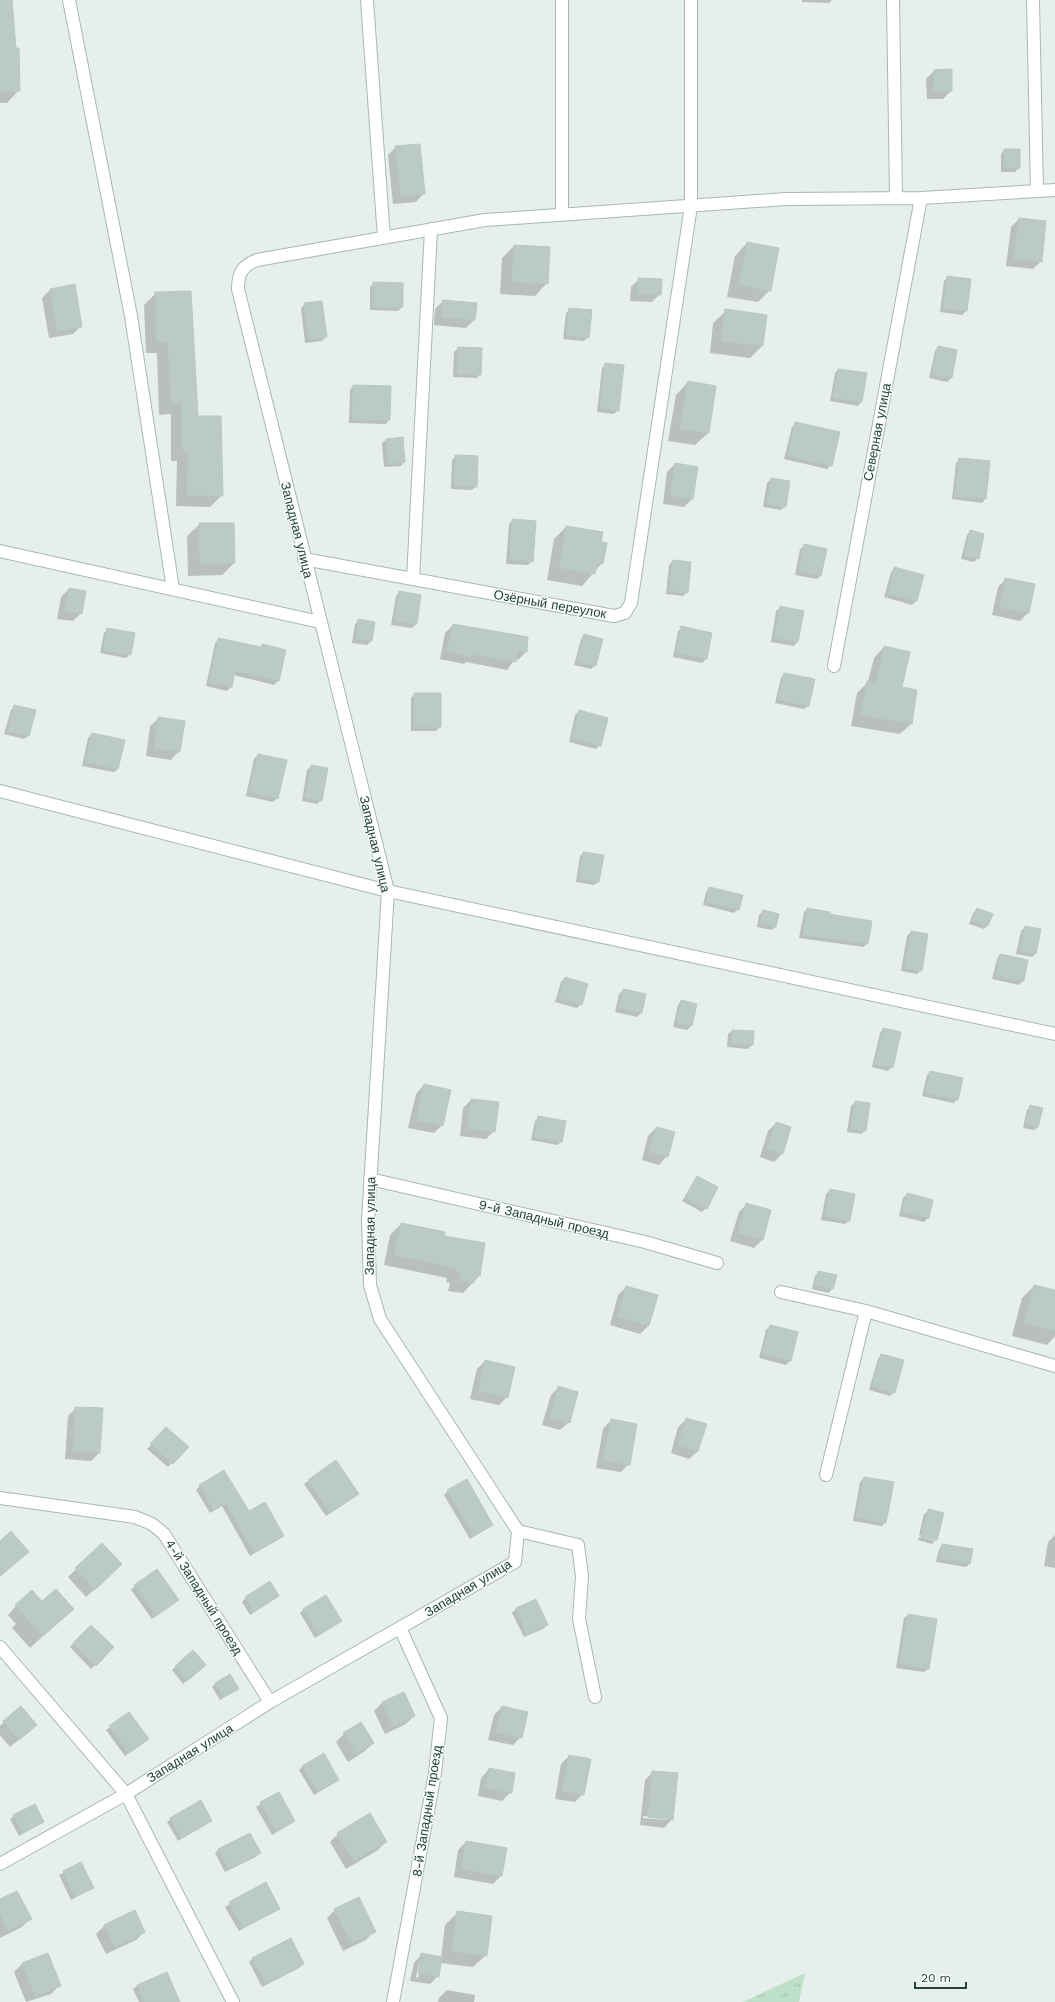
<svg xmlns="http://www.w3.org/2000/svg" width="1055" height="2002" viewBox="0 0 1055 2002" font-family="'Work Sans',sans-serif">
  <defs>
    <pattern id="grass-tufts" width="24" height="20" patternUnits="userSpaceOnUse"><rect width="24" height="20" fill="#bfe0c8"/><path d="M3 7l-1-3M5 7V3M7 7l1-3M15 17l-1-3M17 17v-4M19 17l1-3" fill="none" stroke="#a4c1ad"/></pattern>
  </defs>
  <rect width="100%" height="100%" fill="#e6efeb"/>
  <path fill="url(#grass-tufts)" d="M805 1973 799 2002H743Z"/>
  <path fill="#0003" fill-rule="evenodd" d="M0 0H11L19 90 7 103H0Z
    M802 0H832L829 3 802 2Z
    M934 71 951 91 943 99H927L926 79Z
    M396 147 424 193 416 202 393 204 388 155Z
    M1004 150H1019V168L1015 172H1001V154Z
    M1019 219 1041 261 1033 269 1006 266 1011 227Z
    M747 243 770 290 758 302 727 297 735 256Z
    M514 246 549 248 547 283 535 296 500 294 502 258Z
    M948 277 970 280 966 311 962 315 940 312 944 281Z
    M639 279 660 294 652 302 630 301 631 287Z
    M374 283 402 284V307L398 311 370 310V287Z
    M50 290 81 326 73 334 49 338 42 298Z
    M156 293 222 495 210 507 176 506 177 461H171V414L159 415 157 353H146L144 305Z
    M443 301 474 320 466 328 434 325 435 309Z
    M305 304 326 337 322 341 305 343 301 308Z
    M570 309 588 337 584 341 563 339 566 313Z
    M726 311 762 346 750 358 710 353 713 323Z
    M938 347 956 351 951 378 947 382 929 378 935 351Z
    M458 348 481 349 480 374 477 378 453 377 454 352Z
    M606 364 618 410 614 414 597 412 602 368Z
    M838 370 861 402 858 406 830 401 835 373Z
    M688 382 715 387 708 433 695 445 668 441 676 395Z
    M353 386 389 420 386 424 349 423 350 390Z
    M796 423 831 465 827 469 784 459 792 427Z
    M386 440 404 462 401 466 384 467 382 443Z
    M456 456 476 486 472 490 451 489 452 460Z
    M960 459 985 499 982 503 952 499 956 463Z
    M675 464 697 467 692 499 684 507 663 504 667 472Z
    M771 479 785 506 781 510 763 507 767 483Z
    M513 520 532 561 528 565 506 564 509 524Z
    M200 524 234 563 222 575 188 576 187 536Z
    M566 527 600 543 602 563 582 586 547 580 554 539Z
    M970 532 978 558 974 562 961 559 967 535Z
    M804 546 820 576 817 579 795 575 800 549Z
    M673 561 687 592 683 596 666 594 669 565Z
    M895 568 923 576 916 601 912 605 884 597 891 572Z
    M1006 579 1028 613 1020 621 992 615 998 587Z
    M69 589 81 613 73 621 57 619 61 597Z
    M399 592 420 595 416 624 412 628 391 625 396 596Z
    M780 608 797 642 794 646 771 642 776 611Z
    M359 620 371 641 367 645 352 643 355 624Z
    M453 625 526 652 518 660 515 659 507 670 466 662 464 664 440 659 445 633Z
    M682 628 711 633 706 659 702 663 673 657 678 631Z
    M108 629 130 654 126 658 100 653 104 633Z
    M584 635 595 666 591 669 574 665 581 639Z
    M219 639 260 648 262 646 285 651 278 681 274 685 233 675 231 687 227 691 206 686 215 643Z
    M884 647 901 688 911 724 900 734 851 726 857 693 868 682 874 658Z
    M784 674 808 706 804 709 775 703 781 678Z
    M415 694H440V727L436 731H411V698Z
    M15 706 28 736 24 739 4 734 11 710Z
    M579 711 600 745 596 749 569 742 575 715Z
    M159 718 179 751 171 760 146 756 150 726Z
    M92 734 118 769 114 772 82 766 88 738Z
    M258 755 277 798 273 802 246 796 254 759Z
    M311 766 321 800 317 804 302 801 307 770Z
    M584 853 598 882 594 885 576 882 580 856Z
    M710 888 738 909 734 913 703 905 706 892Z
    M808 909 867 943 864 947 799 938 804 912Z
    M977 909 987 926 984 929 969 924 973 913Z
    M763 911 775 927 772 930 757 927 759 915Z
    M1025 927 1035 954 1032 957 1016 954 1021 931Z
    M911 932 921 970 917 974 901 971 907 936Z
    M1000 955 1027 961 1023 981 1019 985 992 979 997 959Z
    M565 978 581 1004 577 1008 555 1002 561 982Z
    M623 990 645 995 641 1013 637 1017 615 1012 619 994Z
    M681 1001 696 1005 691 1026 687 1030 673 1027 678 1005Z
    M883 1029 892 1067 888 1071 872 1067 880 1033Z
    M732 1031 752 1045 748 1049 727 1047 728 1034Z
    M930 1072 957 1100 953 1103 922 1096 927 1075Z
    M424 1085 442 1125 434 1133 408 1128 416 1094Z
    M471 1100 494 1131 486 1139 460 1136 463 1108Z
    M855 1102 865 1130 862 1134 847 1132 851 1106Z
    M1030 1106 1038 1127 1034 1130 1023 1128 1027 1110Z
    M539 1117 561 1142 557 1145 531 1140 535 1121Z
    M776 1123 790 1127 782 1154 774 1162 760 1157 768 1131Z
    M656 1128 667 1156 659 1165 642 1160 648 1136Z
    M697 1177 706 1208 702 1212 682 1201Z
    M830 1190 849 1221 845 1224 821 1220 826 1194Z
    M907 1194 932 1200 928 1218 924 1222 899 1216 903 1198Z
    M747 1204 770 1210 762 1240 754 1248 730 1241 739 1212Z
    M401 1224 443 1237 479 1276 463 1293 448 1291 450 1283 446 1282 447 1278 384 1265 390 1235Z
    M819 1272 832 1289 829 1293 812 1289 815 1276Z
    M1034 1286 1055 1291V1336L1047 1345 1012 1336 1022 1298Z
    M626 1287 649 1325 640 1334 610 1325 618 1295Z
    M770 1326 797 1333 790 1361 786 1365 759 1358 766 1330Z
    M881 1355 894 1392 890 1396 869 1390 878 1359Z
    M485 1361 507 1397 499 1405 470 1399 477 1369Z
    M559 1387 569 1422 560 1430 542 1425 551 1395Z
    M76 1408 99 1453 91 1461 65 1459 68 1416Z
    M687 1419 698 1451 689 1459 671 1453 678 1427Z
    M611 1420 629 1464 621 1472 596 1468 603 1429Z
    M163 1432 187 1447 168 1467 147 1449Z
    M336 1462 354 1497 326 1516 304 1484Z
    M864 1478 885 1522 882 1526 853 1521 860 1482Z
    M200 1486 248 1512 283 1536 250 1556 222 1506 210 1513 196 1490Z
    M448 1491 492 1525 470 1539 444 1495Z
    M928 1511 942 1514 936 1540 932 1544 918 1540 919 1537 935 1541V1539L919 1535 924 1514Z
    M1055 1535V1568L1044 1566 1048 1542Z
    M0 1542 27 1552 0 1577Z
    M102 1544 113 1572 86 1597 68 1577Z
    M943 1545 970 1563 966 1567 936 1562 939 1549Z
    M135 1586 178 1600 152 1619 131 1590Z
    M278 1596 250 1615 242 1602 246 1598Z
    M536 1600 547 1625 543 1629 524 1637 512 1613 516 1609Z
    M20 1602 42 1603 72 1609 30 1648 12 1628 16 1624 8 1615Z
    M304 1609 341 1621 315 1638 300 1613Z
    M908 1615 928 1669 924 1672 896 1668 904 1618Z
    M91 1626 112 1647 91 1669 70 1647Z
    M193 1652 201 1668 183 1684 172 1670Z
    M216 1683 237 1689 220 1700 212 1687Z
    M403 1693 414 1716 406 1724 385 1734 374 1711 382 1703Z
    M502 1707 521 1737 513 1745 488 1740 494 1715Z
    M4 1722 27 1733 10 1747 0 1735V1726Z
    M110 1727 148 1739 125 1756 106 1730Z
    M344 1734 373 1743 365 1751 348 1762 336 1742Z
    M569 1756 583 1794 575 1802 555 1799 561 1764Z
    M303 1766 338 1780 314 1795 299 1770Z
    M489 1769 511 1792 502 1801 478 1796 481 1778Z
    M653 1772 672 1819 664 1828 640 1825 645 1780ZM643 1816 666 1818V1820L643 1818Z
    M278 1793 294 1821 272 1835 256 1807Z
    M14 1816 43 1822 19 1836 10 1819Z
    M171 1819 211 1821 178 1841 167 1822Z
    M338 1834 386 1841 378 1850 346 1869 330 1842Z
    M466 1842 501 1876 493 1884 454 1877 458 1850Z
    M219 1849 259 1853 256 1857 225 1872 215 1853Z
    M81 1863 92 1888 71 1900 59 1875Z
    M265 1884 278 1908 239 1931 225 1907Z
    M0 1901 30 1919 22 1927 0 1938Z
    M335 1910 374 1931 366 1940 343 1951 327 1918Z
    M134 1911 144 1932 136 1940 106 1954 96 1934 104 1926Z
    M458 1912 486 1955 473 1967 440 1963 438 1976 430 1984 410 1981 414 1963 422 1954 441 1958 445 1925ZM419 1962H421L418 1978 416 1977Z
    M47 1954 59 1986 51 1994 26 2002 14 1972 22 1964Z
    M253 1958 303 1964 299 1968 262 1987 249 1962Z
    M166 1973 179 2002H139L133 1989 137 1986Z
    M447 1990 475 1995 474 2002H438L439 1998Z"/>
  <path fill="#bbcac4" stroke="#b8c9c2" d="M0 0H12L16 48H19L20 91H0Z
    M952 69V91H934V70Z
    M420 144 425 194 401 196 395 146Z
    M1004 149H1020V168H1004Z
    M1019 218 1046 221 1042 262 1014 259Z
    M747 242 779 248 771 291 739 285Z
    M514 245 550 247 548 284 512 282Z
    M947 276 971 279 967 311 943 309Z
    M638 278 662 279 661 295 638 294Z
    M373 282 403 283V307H373Z
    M75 284 82 327 57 331 50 289Z
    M191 291 198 416H221L223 496 187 495 188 450H182V403H171L168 342H157L155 292Z
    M443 300 477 303 475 320 441 317Z
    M322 301 327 337 309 340 304 303Z
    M569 308 592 310 589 338 566 335Z
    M725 309 767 315 763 346 721 341Z
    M938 346 957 350 952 378 932 375Z
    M458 347 482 348 481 375 457 374Z
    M605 363 624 365 619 411 600 408Z
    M838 369 867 373 862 402 833 398Z
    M688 381 716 386 709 433 680 429Z
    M353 385 391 386 390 420H352Z
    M795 422 840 432 832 466 788 456Z
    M403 437 405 462 388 464 386 439Z
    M455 455 478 456 477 487 454 486Z
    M959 458 990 461 986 499 955 496Z
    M675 463 698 467 693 499 670 496Z
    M771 478 790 481 786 507 767 504Z
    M512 519 536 521 533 562 510 560Z
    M199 523H234L235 563 200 564Z
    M566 526 603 532 601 542 607 543 603 564 597 563 595 574 559 568Z
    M970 530 984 534 979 559 964 555Z
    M804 544 827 549 821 576 799 571Z
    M673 560 691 562 688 593 669 591Z
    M894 567 924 575 917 601 888 594Z
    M1005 578 1035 584 1029 613 1000 608Z
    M69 588 86 591 82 614 65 611Z
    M399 591 421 595 417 624 394 621Z
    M780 606 804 611 798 642 774 638Z
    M358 619 375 622 372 641 356 639Z
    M453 624 528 637 527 652 518 650 516 662 473 654V657L447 651Z
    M681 626 712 633 707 659 676 653Z
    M107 628 135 633 131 655 103 650Z
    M584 634 603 639 596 666 577 662Z
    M218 638 261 647 262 644 286 650 279 681 235 671 232 687 209 683Z
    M884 646 910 652 902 687 917 690 912 724 861 715 867 681 876 683Z
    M784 673 815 679 809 706 778 700Z
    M414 693H441V727H414Z
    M14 705 36 710 29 736 8 731Z
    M579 710 608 718 601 746 572 738Z
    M158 717 185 721 180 752 154 748Z
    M92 733 125 740 118 769 85 762Z
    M258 754 287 760 278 799 249 792Z
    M311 765 328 768 322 801 305 798Z
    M583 852 604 855 599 882 579 879Z
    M709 887 743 895 739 910 706 902Z
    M807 908 830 912 829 914 872 921 868 944 803 935Z
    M977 908 993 914 988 926 972 920Z
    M763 910 779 914 776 927 760 924Z
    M1025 926 1041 929 1036 954 1020 951Z
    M911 931 928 934 922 971 904 968Z
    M1000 954 1028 960 1024 981 996 976Z
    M565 977 588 984 582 1005 558 998Z
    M623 989 646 994 642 1013 619 1008Z
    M681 1000 697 1004 692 1026 676 1023Z
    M883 1028 901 1032 893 1068 875 1064Z
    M732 1030 754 1031 753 1045 731 1044Z
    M930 1071 963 1078 958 1100 925 1093Z
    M424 1084 451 1090 443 1126 416 1120Z
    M471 1099 499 1102 495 1132 467 1129Z
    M855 1101 870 1103 866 1131 851 1129Z
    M1030 1105 1043 1108 1038 1127 1026 1124Z
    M538 1116 566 1121 562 1142 534 1137Z
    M776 1122 791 1127 783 1154 767 1149Z
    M656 1127 675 1132 668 1157 649 1152Z
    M697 1176 718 1187 707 1209 685 1197Z
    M830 1189 855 1194 850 1221 824 1216Z
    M907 1193 933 1200 929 1218 902 1212Z
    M746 1203 771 1210 763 1240 738 1233Z
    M401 1223 445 1232 444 1236 485 1243 480 1276H476L474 1283 459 1281 460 1272H456L457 1268 394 1255Z
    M818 1271 837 1275 833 1289 815 1285Z
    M1034 1285 1055 1290V1331L1024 1323Z
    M626 1286 658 1295 649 1326 618 1317Z
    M770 1325 798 1332 791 1361 762 1354Z
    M881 1354 904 1360 895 1393 872 1386Z
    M485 1360 515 1367 508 1398 478 1391Z
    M558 1386 578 1392 570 1423 550 1417Z
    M75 1407 103 1408 100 1453 73 1451Z
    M686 1418 707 1424 698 1451 678 1445Z
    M611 1419 637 1424 630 1465 603 1460Z
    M166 1427 189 1447 173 1464 150 1444Z
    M336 1460 359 1494 330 1513 308 1480Z
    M224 1470 249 1511 265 1502 284 1536 254 1553 226 1503 214 1510 199 1485Z
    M864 1477 894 1482 886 1523 856 1517Z
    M467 1479 493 1525 474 1536 447 1490Z
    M928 1509 944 1513 937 1540 921 1537Z
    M11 1531 29 1552 0 1576V1541Z
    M102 1543 122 1564 95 1590 75 1568Z
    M942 1544 973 1549 970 1564 940 1558Z
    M157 1569 179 1600 156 1616 134 1585Z
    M270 1581 279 1596 254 1612 245 1597Z
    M56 1589 74 1609 43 1636 15 1605 32 1590 42 1601Z
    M326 1595 342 1621 319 1635 303 1609Z
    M536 1599 548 1625 527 1634 516 1608Z
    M908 1614 937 1619 929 1669 899 1664Z
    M91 1625 114 1647 96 1666 73 1643Z
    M193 1650 206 1665 187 1681 175 1666Z
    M230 1674 239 1689 224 1697 215 1683Z
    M404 1692 415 1716 393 1727 382 1702Z
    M21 1706 37 1725 19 1740 3 1721Z
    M502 1706 528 1712 522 1738 496 1732Z
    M129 1712 149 1739 129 1753 109 1726Z
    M361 1722 374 1743 356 1754 343 1733Z
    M324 1753 339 1780 318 1792 302 1766Z
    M569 1755 591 1759 584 1795 562 1791Z
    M489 1768 515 1773 512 1793 485 1788Z
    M652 1771 678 1773 673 1820 648 1817Z
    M279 1792 295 1821 276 1832 260 1802Z
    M201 1800 212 1821 182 1838 170 1818Z
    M35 1804 44 1822 23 1833 13 1815Z
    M370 1813 387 1842 354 1861 337 1833Z
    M250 1833 261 1853 229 1869 218 1849Z
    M466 1841 507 1848 502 1876 461 1869Z
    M81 1862 94 1888 75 1897 63 1871Z
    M266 1882 280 1909 243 1928 229 1902Z
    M17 1891 32 1919 8 1931 0 1914V1899Z
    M359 1897 376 1932 351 1943 334 1909Z
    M135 1910 145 1932 115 1947 104 1925Z
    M457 1911 492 1916 487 1956 452 1951Z
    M291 1938 304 1964 266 1984 252 1958Z
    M48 1953 61 1986 35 1996 22 1963Z
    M421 1953 442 1957 439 1977 418 1973Z
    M167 1972 180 2002H144L137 1985Z"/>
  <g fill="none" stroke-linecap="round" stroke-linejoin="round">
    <g stroke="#a8b8b2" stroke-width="14">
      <path id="minor" d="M69 0 131 316 173 589
        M367 0 384 238
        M562 0V215
        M893 0 896 198
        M1033 0 1037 191
        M0 551 320 622
        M304 559 614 616 625 613 631 603 691 206V0
        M413 579 431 229
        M834 666 921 198
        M0 791 388 891 1055 1034
        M370 1179 645 1242 717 1263
        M781 1292 866 1311 1055 1366
        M826 1475 866 1311
        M0 1498 135 1517 152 1524 164 1534 270 1702
        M518 1531 578 1545 582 1576 579 1619 595 1697
        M0 1647 126 1794 233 2002
        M0 1864 126 1794 270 1702 515 1562 518 1531 380 1319 370 1285 368 1221 388 891 238 289C238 273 242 266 257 260L485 220 786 199 921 198 1055 190
        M393 2002 435 1773 441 1718 400 1628"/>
    </g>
    <use href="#minor" stroke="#fff" stroke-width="12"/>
  </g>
  <g text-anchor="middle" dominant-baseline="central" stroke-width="3" stroke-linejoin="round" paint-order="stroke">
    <g font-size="13" fill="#24423a" stroke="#f7fbf9">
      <text transform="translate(877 432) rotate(-79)">Северная улица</text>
      <text transform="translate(297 530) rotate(76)">Западная улица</text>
      <text transform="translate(550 604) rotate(10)">Озёрный переулок</text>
      <text transform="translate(375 844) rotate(77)">Западная улица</text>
      <text transform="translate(544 1219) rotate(13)">9-й Западный проезд</text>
      <text transform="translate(370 1226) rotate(-89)">Западная улица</text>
      <text transform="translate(468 1588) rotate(-31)">Западная улица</text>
      <text transform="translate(204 1597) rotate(58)">4-й Западный проезд</text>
      <text transform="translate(190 1753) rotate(-32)">Западная улица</text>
      <text transform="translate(427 1811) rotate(-81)">8-й Западный проезд</text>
    </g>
  </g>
  <path d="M915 1982v6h51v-6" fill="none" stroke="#24423a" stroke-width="2"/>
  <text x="921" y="1982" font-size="12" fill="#24423a" stroke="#f7fbf9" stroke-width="3" paint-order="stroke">20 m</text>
</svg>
